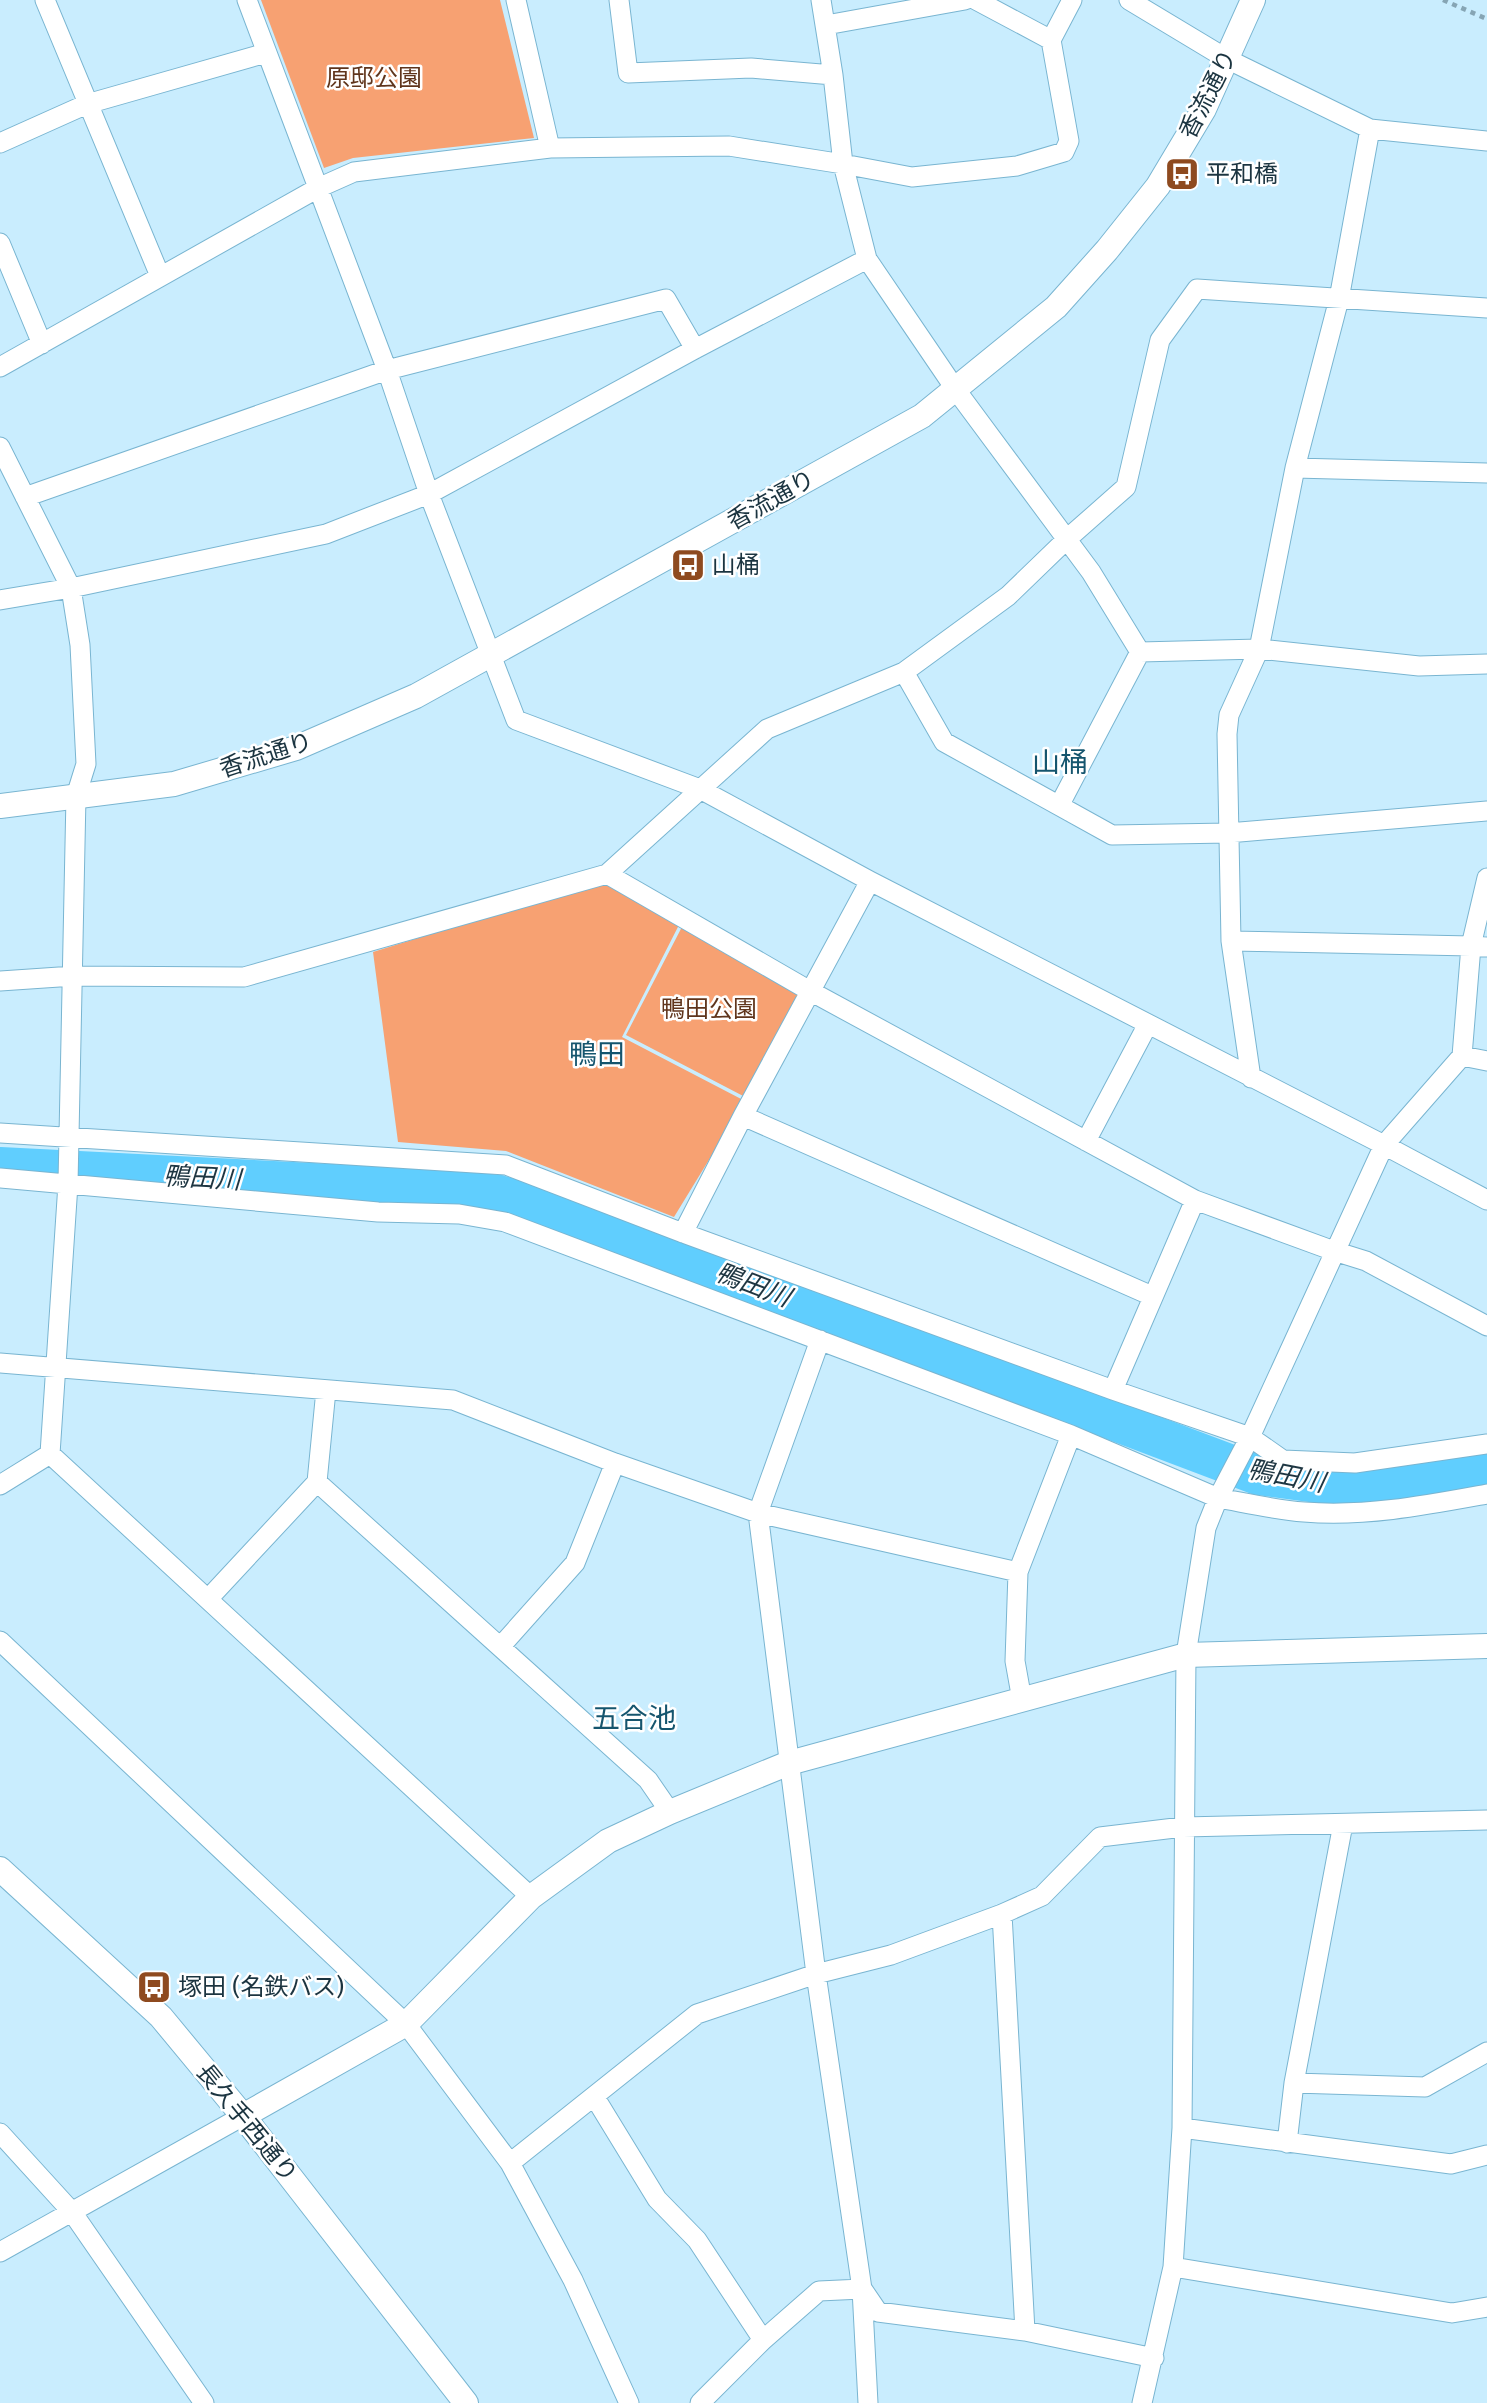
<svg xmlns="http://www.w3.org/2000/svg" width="1487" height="2403" viewBox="0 0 1487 2403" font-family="'Fira Sans','Noto Sans JP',sans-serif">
  <rect width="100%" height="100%" fill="#c9edfe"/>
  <path fill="#f7a172" d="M261 0H500L534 138 353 158 324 168Z
    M608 879 681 921 622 1037 745 1101 674 1217 506 1151 398 1142 373 952Z
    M684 923 801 992 747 1098 626 1035Z"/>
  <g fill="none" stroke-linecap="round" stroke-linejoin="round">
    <path stroke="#60cefe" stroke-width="40" d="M0 1167 451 1190 499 1195 598 1226 1258 1475 1339 1486 1449 1478 1487 1471"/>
    <g stroke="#79b5d1" stroke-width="21">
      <path id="minor" d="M45 0 160 276
        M247 0 387 370 429 494 516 720 700 789 870 881 1384 1145 1250 1437 1218 1498C1246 1503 1276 1510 1304 1512 1366 1517 1427 1505 1487 1494
        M516 0 550 148
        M619 0 628 73 751 68 833 75
        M821 0 833 75 843 164 867 259 956 390 1091 572 1140 652 1259 649 1419 666 1487 664
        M976 0 1051 40
        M1129 0 1227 59 1370 129 1487 141
        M826 25 965 0
        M1370 129 1339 299 1295 468 1259 649 1229 715 1227 734 1231 941 1471 946 1462 1056 1384 1145 1487 1200
        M0 143 87 104 266 53
        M0 243 42 344
        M0 367 318 188 354 172 550 148 729 146 843 164 912 177 1017 166 1064 152 1069 141 1051 40 1072 0
        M0 447 71 588 80 645 86 764 76 796 68 1184 50 1454 0 1485
        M1295 468 1487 473
        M25 497 387 370 666 299 695 349
        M0 600 71 588 326 534 429 494 695 349 867 259
        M904 672 944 742 1112 835 1228 833 1487 811
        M1060 804 1140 652
        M607 874 810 991 1195 1200 1113 1390
        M1487 878 1471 946 1487 947
        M1231 941 1251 1078
        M0 981 74 976 244 977 607 874 767 729 904 672 1008 596 1067 539 1126 487 1160 340 1197 289 1487 308
        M1462 1056 1487 1061
        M743 1116 1152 1296
        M0 1133 506 1165 683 1233 1113 1390 1250 1437 1283 1460 1355 1463 1487 1444
        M1086 1141 1148 1024
        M0 1178 378 1212 459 1214 505 1222 1071 1435 1218 1498 1206 1528 1186 1655 1182 2128 1173 2267 1142 2403
        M1195 1200 1334 1251 1366 1261 1487 1326
        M683 1233 743 1116 870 881
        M820 1340 758 1513 816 1974 862 2289 868 2403
        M0 1363 453 1400 615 1463 758 1513 1018 1572
        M50 1454 531 1897
        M317 1482 648 1780 670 1812
        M209 1598 317 1482 326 1390
        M0 1641 406 2024 510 2163 573 2280 629 2403
        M501 1646 575 1563 615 1463
        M1022 1700 1015 1661 1018 1572 1071 1435
        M1002 1914 1025 2331
        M1294 2083 1425 2087 1487 2052
        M594 2096 657 2199 697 2240 763 2340
        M1182 2128 1451 2164 1487 2155
        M0 2133 72 2212 204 2403
        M1287 2143 1294 2083 1343 1824
        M510 2163 697 2014 816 1974 891 1955 1002 1914 1042 1896 1100 1837 1183 1827 1487 1820
        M0 2252 243 2116
        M1173 2267 1452 2313 1487 2307
        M863 2290 878 2312 1025 2331 1154 2358
        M700 2403 763 2340 819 2291 862 2289"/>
    </g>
    <g stroke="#79b5d1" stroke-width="26">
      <path id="tertiary" d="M0 806 174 784 296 748 416 696 922 416 1056 307 1107 250 1158 186 1204 109 1253 0
        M0 1869 161 2017 243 2116 466 2403
        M243 2116 406 2024 531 1897 608 1841 670 1812 789 1763 1186 1655 1487 1646"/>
    </g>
    <path stroke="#86a5b4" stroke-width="4.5" stroke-dasharray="5 5" stroke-linecap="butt" d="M1443 0 1487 19"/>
    <use href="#minor" stroke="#fff" stroke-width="19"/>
    <use href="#tertiary" stroke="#fff" stroke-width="24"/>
  </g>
  <defs>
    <g id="bus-square" transform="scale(1.75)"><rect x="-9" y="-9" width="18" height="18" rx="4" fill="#8e4a1f" stroke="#fff"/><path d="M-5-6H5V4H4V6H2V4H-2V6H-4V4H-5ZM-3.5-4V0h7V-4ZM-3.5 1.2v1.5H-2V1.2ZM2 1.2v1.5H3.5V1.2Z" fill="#fff"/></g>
  </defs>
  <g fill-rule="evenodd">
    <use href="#bus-square" x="1182" y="174"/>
    <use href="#bus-square" x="688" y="565"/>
    <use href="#bus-square" x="154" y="1987"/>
  </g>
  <g text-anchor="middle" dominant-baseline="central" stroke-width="5" stroke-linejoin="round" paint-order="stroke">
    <g font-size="24" fill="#60351c" stroke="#fff">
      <text x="374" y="78">原邸公園</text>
      <text x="709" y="1009">鴨田公園</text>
    </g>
    <g font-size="24" fill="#1b3440" stroke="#fff">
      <text transform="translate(1208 94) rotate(-63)">香流通り</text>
      <text transform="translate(771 500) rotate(-29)">香流通り</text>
      <text transform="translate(266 755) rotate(-18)">香流通り</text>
      <text transform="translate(247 2123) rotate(51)">長久手西通り</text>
    </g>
    <g font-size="24" fill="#1b3440" stroke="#fff" text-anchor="start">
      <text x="1206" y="174">平和橋</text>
      <text x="712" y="565">山桶</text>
      <text x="178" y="1987">塚田 (名鉄バス)</text>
    </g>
    <g font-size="26" font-style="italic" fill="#1e3642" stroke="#fff">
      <text transform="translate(202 1178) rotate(3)">鴨田川</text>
      <text transform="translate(753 1285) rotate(21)">鴨田川</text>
      <text transform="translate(1286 1476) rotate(11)">鴨田川</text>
    </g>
    <g font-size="28" fill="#15556e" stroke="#fff">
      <text x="1060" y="762">山桶</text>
      <text x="597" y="1054">鴨田</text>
      <text x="634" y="1718">五合池</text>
    </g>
  </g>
</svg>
